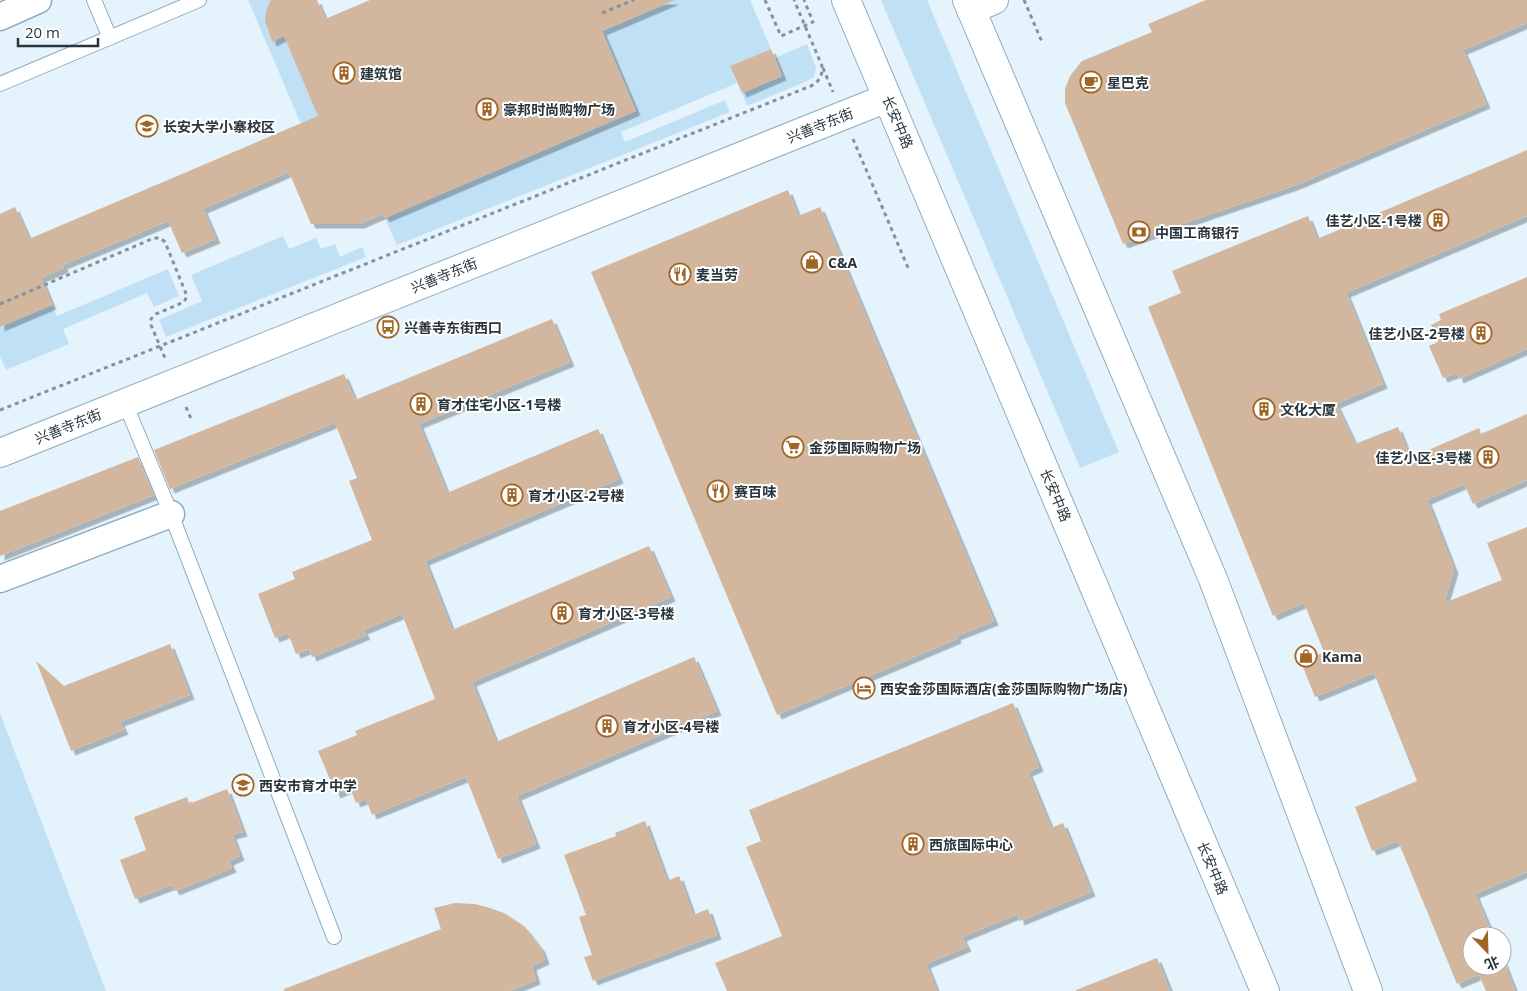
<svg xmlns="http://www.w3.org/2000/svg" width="1527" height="991" viewBox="0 0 1527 991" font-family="'Open Sans','Noto Sans SC',sans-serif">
  <defs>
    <filter id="shadow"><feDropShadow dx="4.5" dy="4.5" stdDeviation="0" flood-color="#0004"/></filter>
  </defs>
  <rect width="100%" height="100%" fill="#e5f3fc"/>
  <path fill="#c0e1f5" d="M248 0H272C263 15 265 26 272 41L284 36 520 31 301 124Z
    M675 0H750L771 49 730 66 737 83 621 132 625 142 725 100 730 112 397 245 385 218 602 31Z
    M881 0H927L1119 452 1080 468Z
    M807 44 816 68 814 77 805 82 747 106 742 93 782 76 775 58Z
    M283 236 289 249 316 238 321 249 335 244 340 257 362 247 366 257 166 337 159 320 202 301 191 275Z
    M168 269 179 296 154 307 147 293 63 329 69 344 6 370 0 356V308L6 305 14 321 52 305 57 316Z
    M0 713 106 991H0Z"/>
  <path fill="#d2b79e" filter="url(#shadow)" d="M271 0H317L325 19 370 0H675L602 31 636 111 385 218 383 214 360 224H311L289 172 203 209 216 239 182 253 168 221 63 265 64 268 41 278 52 305 0 327V214L15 207 29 239 318 116 284 36 272 42 266 24 265 19 267 8Z
    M1206 0H1527V23L1463 50 1486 104 1296 185 1123 244 1065 103V89L1070 76 1082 61 1152 32 1148 24Z
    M771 49 782 76 742 93 730 66Z
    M1527 150V216L1346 293 1383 384 1336 404 1355 444 1398 427 1410 458 1479 428 1481 434 1527 414V480L1473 504 1464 484 1427 500 1454 569 1444 603 1502 580 1487 543 1527 527V872L1475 894 1493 936H1472V966H1502V958L1515 991H1486L1479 975 1457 984 1398 841 1372 851 1355 807 1417 781 1374 673 1315 697 1301 662 1324 652 1304 603 1273 616 1148 307 1181 293 1172 271 1308 216 1317 239Z
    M788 190 798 216 820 207 994 621 956 636 957 639 777 715 591 272Z
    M1527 277V349L1459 379 1457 373 1443 378 1429 346 1438 342 1431 325 1441 320 1439 314Z
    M552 319 570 362 419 424 447 493 598 429 619 479 425 561 452 630 649 546 671 597 472 682 496 742 694 657 717 711 517 796 536 844 498 859 466 777 372 815 366 799 356 803 350 788 336 794 318 751 357 735 355 731 435 699 402 614 363 630 366 635 312 657 309 649 296 654 288 633 275 638 258 594 295 579 292 572 372 540 349 481 357 478 335 423 170 489 154 450 344 374 355 400Z
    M138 457 154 495 0 556V511Z
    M170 644 190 695 120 722 124 730 71 751 36 661 64 686Z
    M1013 703 1039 767 1028 772 1051 828 1063 823 1091 892 1020 921 1018 914 962 937 967 947 926 964 937 991H727L715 963 782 936 746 847 761 841 749 810Z
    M227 789 243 832 232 835 240 856 229 861 232 868 175 891 172 885 135 899 120 860 146 850 134 817 187 797 189 804Z
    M645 821 667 881 679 876 693 915 708 909 717 935 593 981 584 957 592 955 579 917 586 915 564 855 616 836 615 833Z
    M455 903 475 904 487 907 504 913 524 926 541 948 545 960 532 966 536 980 509 991H284V989L441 929 434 908Z
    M1157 958 1170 991H1076V990Z"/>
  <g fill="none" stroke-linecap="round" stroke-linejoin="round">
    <g stroke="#8dadc2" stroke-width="16">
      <path id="lane" d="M94 0 110 38
        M0 84 199 0
        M125 403 171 514 334 937"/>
    </g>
    <g stroke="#8dadc2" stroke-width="29">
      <path id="street" d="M0 17 38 0
        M0 579 171 514"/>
    </g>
    <g stroke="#8dadc2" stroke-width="30">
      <path id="secondary" d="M971 10 994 0
        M0 453 887 98"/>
    </g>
    <g stroke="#8dadc2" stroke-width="30">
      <path id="primary" d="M846 0 1265 991
        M967 0 1213 579 1368 991"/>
    </g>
    <path stroke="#85929b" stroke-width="3" stroke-dasharray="4 4" stroke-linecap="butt" d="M765 0 781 36 813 22 804 0
      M1024 0 1042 42
      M602 13 634 0
      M823 68 833 92
      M853 139 909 270
      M0 304 154 238H160L165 242 187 296 184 302 156 314 151 319V325L165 358
      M186 407 192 421
      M0 410 811 86C819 82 823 75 822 66L794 0"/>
    <use href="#lane" stroke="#fff" stroke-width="14"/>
    <use href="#street" stroke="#fff" stroke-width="26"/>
    <use href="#secondary" stroke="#fff" stroke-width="28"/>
    <use href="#primary" stroke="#fff" stroke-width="28"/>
  </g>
  <defs>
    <g id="building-ring" transform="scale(1.125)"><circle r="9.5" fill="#fff" stroke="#a06625" stroke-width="1.5"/><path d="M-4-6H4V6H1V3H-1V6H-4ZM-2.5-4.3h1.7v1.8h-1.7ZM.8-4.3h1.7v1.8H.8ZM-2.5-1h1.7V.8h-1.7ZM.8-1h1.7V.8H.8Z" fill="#a06625"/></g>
    <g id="cafe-ring" transform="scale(1.125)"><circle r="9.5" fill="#fff" stroke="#a06625" stroke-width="1.5"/><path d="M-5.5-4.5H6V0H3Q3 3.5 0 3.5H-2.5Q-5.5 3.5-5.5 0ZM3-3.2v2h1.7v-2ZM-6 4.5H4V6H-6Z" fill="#a06625"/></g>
    <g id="university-ring" transform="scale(1.125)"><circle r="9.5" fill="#fff" stroke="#a06625" stroke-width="1.5"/><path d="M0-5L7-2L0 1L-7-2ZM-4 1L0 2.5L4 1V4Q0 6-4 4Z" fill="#a06625"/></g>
    <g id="bank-ring" transform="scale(1.125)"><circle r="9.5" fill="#fff" stroke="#a06625" stroke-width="1.5"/><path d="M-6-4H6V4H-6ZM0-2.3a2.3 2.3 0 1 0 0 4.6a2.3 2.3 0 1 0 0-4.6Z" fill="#a06625"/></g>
    <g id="shop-ring" transform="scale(1.125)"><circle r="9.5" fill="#fff" stroke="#a06625" stroke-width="1.5"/><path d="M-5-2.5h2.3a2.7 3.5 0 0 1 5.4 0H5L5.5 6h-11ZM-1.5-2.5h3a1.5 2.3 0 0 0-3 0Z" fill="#a06625"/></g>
    <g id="restaurant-ring" transform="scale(1.125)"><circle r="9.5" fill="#fff" stroke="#a06625" stroke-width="1.5"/><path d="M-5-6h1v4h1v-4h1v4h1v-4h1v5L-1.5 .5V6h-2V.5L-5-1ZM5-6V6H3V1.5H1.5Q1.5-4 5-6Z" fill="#a06625"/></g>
    <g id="bus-ring" transform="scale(1.125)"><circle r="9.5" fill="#fff" stroke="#a06625" stroke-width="1.5"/><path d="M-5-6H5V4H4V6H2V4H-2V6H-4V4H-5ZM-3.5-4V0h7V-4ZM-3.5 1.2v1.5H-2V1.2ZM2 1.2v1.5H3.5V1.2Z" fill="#a06625"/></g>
    <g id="supermarket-ring" transform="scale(1.125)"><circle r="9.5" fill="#fff" stroke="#a06625" stroke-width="1.5"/><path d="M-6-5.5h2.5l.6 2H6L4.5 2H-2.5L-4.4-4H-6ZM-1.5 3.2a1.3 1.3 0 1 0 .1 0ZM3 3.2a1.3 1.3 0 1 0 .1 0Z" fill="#a06625"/></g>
    <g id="hotel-ring" transform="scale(1.125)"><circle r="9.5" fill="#fff" stroke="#a06625" stroke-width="1.5"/><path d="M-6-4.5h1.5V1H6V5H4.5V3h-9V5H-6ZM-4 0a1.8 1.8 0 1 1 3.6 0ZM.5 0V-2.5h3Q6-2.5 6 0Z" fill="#a06625"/></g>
    <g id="school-ring" transform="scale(1.125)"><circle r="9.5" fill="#fff" stroke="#a06625" stroke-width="1.5"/><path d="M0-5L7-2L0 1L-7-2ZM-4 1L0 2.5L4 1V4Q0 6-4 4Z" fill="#a06625"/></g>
  </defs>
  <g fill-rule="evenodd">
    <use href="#building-ring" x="344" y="73"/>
    <use href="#cafe-ring" x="1091" y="82"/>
    <use href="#building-ring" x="487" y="109"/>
    <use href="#university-ring" x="147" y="126"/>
    <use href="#building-ring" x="1438" y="220"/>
    <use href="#bank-ring" x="1139" y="232"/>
    <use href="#shop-ring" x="812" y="262"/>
    <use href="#restaurant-ring" x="680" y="274"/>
    <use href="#bus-ring" x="388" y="327"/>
    <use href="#building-ring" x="1481" y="333"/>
    <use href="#building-ring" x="421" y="404"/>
    <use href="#building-ring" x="1264" y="409"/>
    <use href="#supermarket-ring" x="793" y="447"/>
    <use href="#building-ring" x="1488" y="457"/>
    <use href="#restaurant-ring" x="718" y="491"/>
    <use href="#building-ring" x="512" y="495"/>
    <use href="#building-ring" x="562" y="613"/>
    <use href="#shop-ring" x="1306" y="656"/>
    <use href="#hotel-ring" x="864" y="688"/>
    <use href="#building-ring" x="607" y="726"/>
    <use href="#school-ring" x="243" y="785"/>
    <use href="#building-ring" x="913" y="844"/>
  </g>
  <g text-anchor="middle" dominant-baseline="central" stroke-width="4" stroke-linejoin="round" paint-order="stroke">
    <g font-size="14" font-weight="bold" fill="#28353d" stroke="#fff" text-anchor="start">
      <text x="360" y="73">建筑馆</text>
      <text x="1107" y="82">星巴克</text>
      <text x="503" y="109">豪邦时尚购物广场</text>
      <text x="163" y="126">长安大学小寨校区</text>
      <text x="1422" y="220" text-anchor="end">佳艺小区-1号楼</text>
      <text x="1155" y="232">中国工商银行</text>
      <text x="828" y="262">C&amp;A</text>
      <text x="696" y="274">麦当劳</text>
      <text x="404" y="327">兴善寺东街西口</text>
      <text x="1465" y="333" text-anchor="end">佳艺小区-2号楼</text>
      <text x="437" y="404">育才住宅小区-1号楼</text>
      <text x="1280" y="409">文化大厦</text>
      <text x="809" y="447">金莎国际购物广场</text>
      <text x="1472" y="457" text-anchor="end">佳艺小区-3号楼</text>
      <text x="734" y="491">赛百味</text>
      <text x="528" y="495">育才小区-2号楼</text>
      <text x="578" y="613">育才小区-3号楼</text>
      <text x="1322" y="656">Kama</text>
      <text x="880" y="688">西安金莎国际酒店(金莎国际购物广场店)</text>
      <text x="623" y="726">育才小区-4号楼</text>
      <text x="259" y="785">西安市育才中学</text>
      <text x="929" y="844">西旅国际中心</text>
    </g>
    <g font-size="14" fill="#28353d" stroke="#fff">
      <text transform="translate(898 122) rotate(67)">长安中路</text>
      <text transform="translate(820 125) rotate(-22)">兴善寺东街</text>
      <text transform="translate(444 275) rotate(-22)">兴善寺东街</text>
      <text transform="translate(68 426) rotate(-22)">兴善寺东街</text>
      <text transform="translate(1056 495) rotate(67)">长安中路</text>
      <text transform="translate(1213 868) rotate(67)">长安中路</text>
    </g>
  </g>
  <g transform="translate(1487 951) rotate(157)"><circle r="24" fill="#ffffff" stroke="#a9aeb1"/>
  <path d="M0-4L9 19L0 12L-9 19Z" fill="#a06625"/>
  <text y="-8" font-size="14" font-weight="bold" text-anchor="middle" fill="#28353d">北</text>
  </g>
  <path d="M18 38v8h80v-8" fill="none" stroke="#28353d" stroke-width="2.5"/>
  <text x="25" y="38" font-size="15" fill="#28353d" stroke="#ffffff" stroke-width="4" paint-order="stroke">20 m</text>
</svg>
